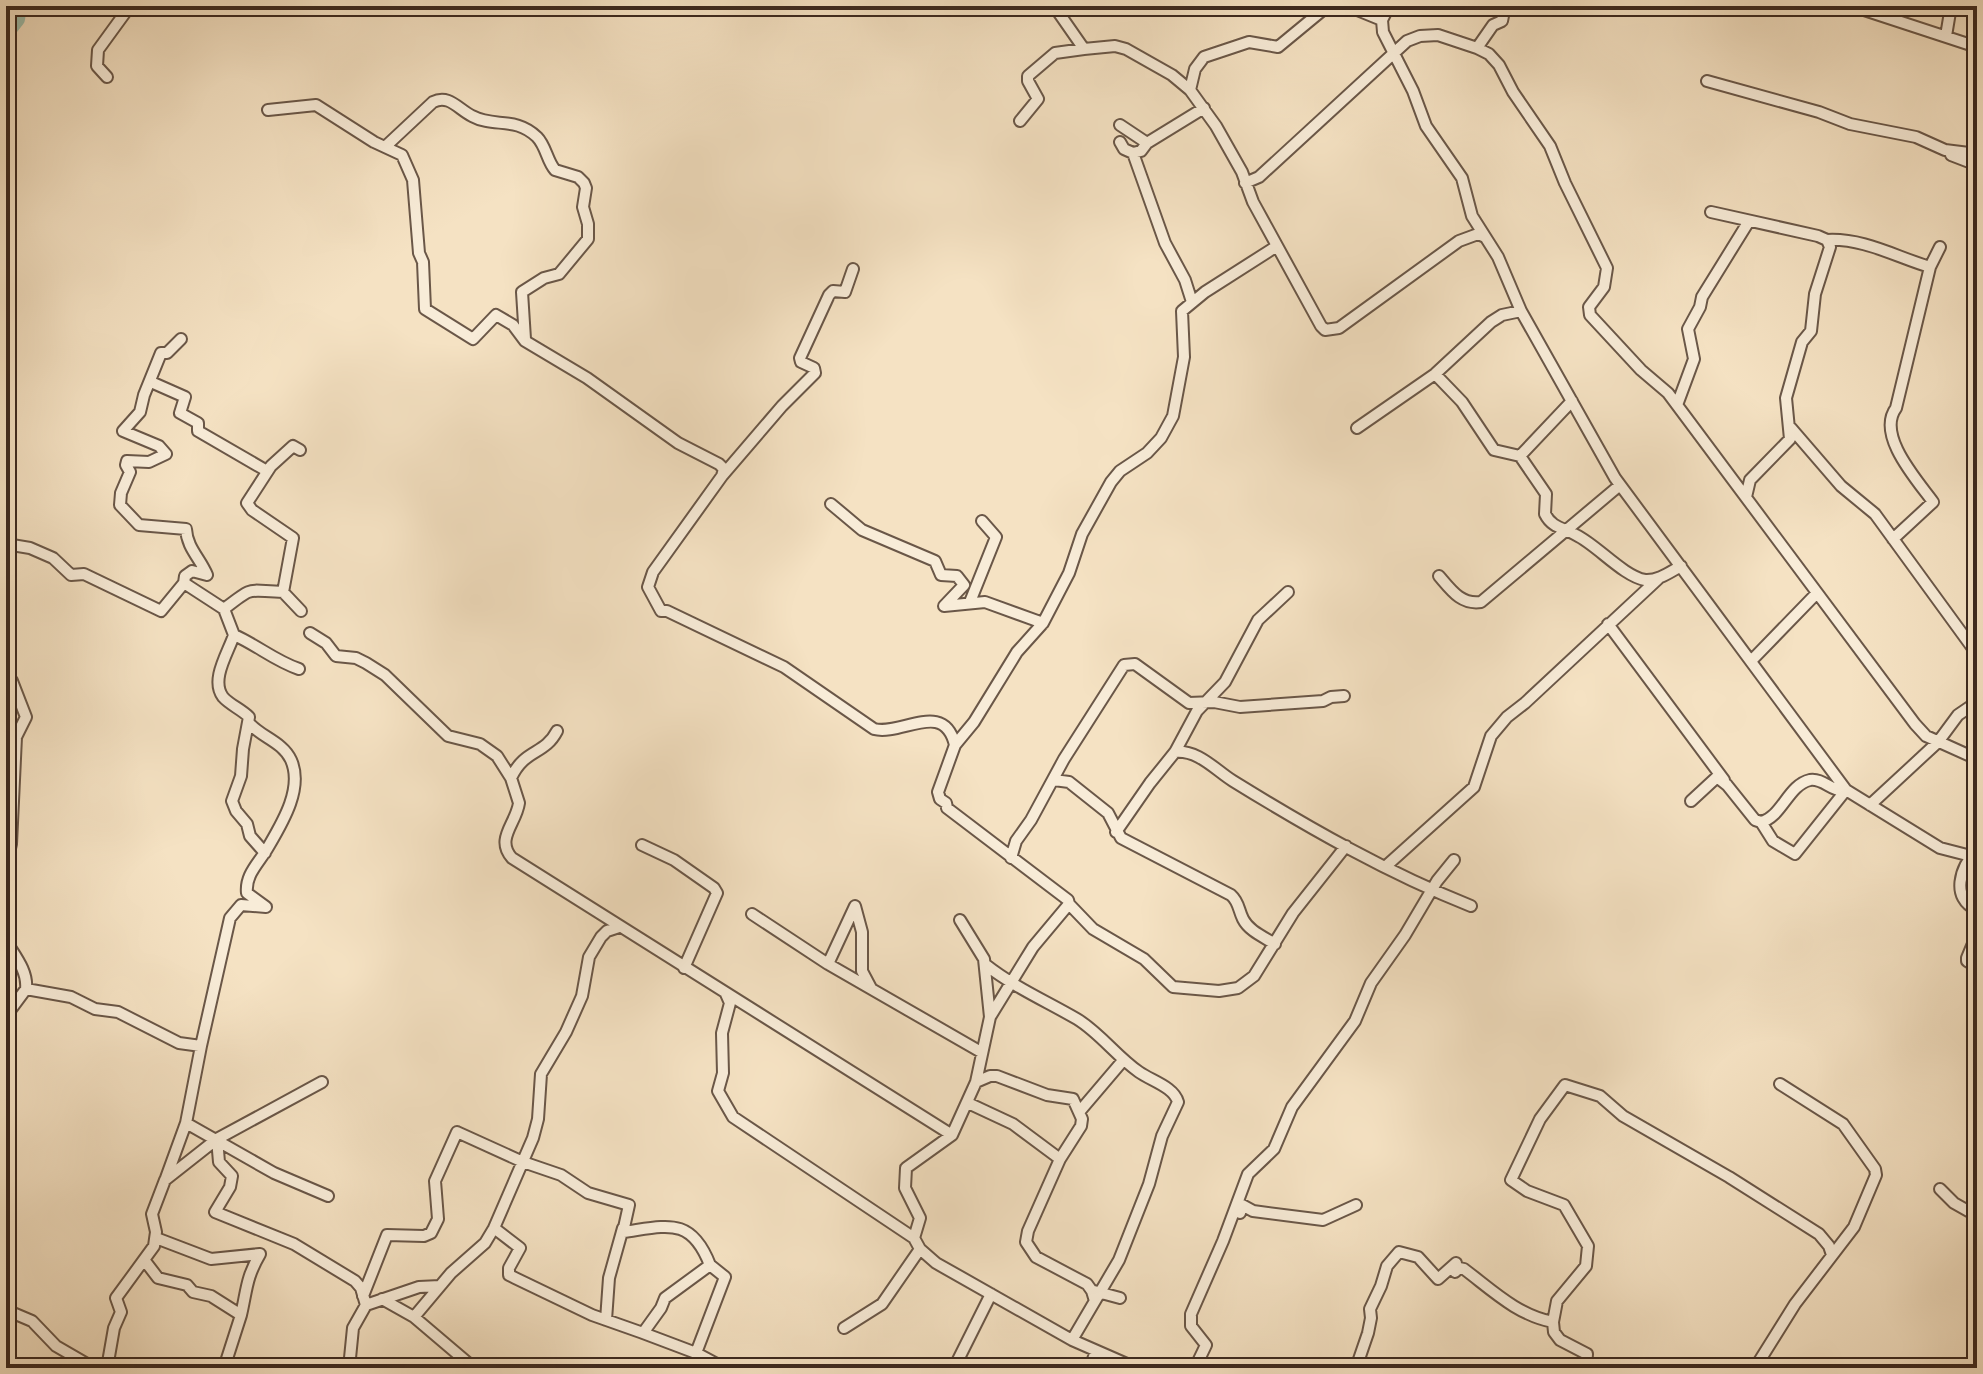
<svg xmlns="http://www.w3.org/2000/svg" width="1983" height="1374" viewBox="0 0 1983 1374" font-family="Alegreya,serif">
  <rect width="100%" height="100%" fill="#f5e2c3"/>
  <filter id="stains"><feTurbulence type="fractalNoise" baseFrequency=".0025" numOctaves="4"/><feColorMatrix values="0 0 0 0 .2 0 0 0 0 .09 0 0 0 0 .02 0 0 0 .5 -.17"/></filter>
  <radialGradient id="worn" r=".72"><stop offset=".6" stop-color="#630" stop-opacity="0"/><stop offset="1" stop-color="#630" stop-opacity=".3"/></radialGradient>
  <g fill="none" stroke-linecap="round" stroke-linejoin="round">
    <path stroke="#9dbfad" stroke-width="16" d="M6 33 17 19 19 6"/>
    <g stroke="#6a5748" stroke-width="14">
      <path id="street" d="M1054 6 1084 49 1115 46 1126 49 1172 75 1190 90 1216 126 1242 172 1253 202 1321 326 1325 330 1339 328 1459 241 1478 234 1485 237
        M1389 6 1382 20 1383 32 1413 91 1426 126 1462 178 1472 216 1498 257 1521 311 1615 478 1846 790 1940 848 1971 856
        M1852 6 1977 47
        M1946 36 1951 6
        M1477 48 1493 25 1502 21 1505 6
        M107 77 97 66 98 50 130 6
        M1707 81 1819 112 1850 124 1916 137 1945 150 1977 154
        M1190 90 1195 69 1204 57 1249 42 1278 47 1324 9H1355L1382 20
        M268 110 316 105 374 142 402 155 413 180 419 253 423 262 425 309 473 339 496 315 513 325 525 341 587 378 678 443 719 464 724 469 722 476
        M1020 121 1038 99 1028 81V76L1055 53 1084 49
        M1120 125 1147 143
        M1120 142 1124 149 1133 153 1165 243 1185 280 1192 302
        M386 146 433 102C449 94 458 109 472 116 494 128 515 116 537 137 546 146 547 161 555 170L578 177 584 183 586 188 583 207 588 224V239L559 274 544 278 522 292 525 339
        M1133 153 1141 151 1147 143 1204 108
        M1951 155 1977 165
        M1245 183 1259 177 1407 41 1420 36 1438 35 1477 48 1489 54 1499 65 1513 92 1550 146 1565 183 1607 268 1604 287 1589 307 1590 315 1641 370 1668 393 1915 724 1926 736 1977 759
        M1711 212 1818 236 1827 240 1830 247 1815 294 1811 331 1802 342 1786 398 1790 439 1750 480 1746 497
        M1827 240C1864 238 1896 257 1930 267
        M853 269 845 292 833 291 829 295 800 358 801 362 814 368 815 373 782 406 722 476 653 572 648 587 661 611H667L784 667 874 729C902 736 944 699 955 745
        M1435 374 1462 402 1494 450 1520 456 1546 494 1545 514C1552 528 1564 528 1576 535 1597 545 1623 576 1645 580 1658 581 1670 572 1681 566
        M151 382 185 397 180 413 198 423V431L267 471
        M1677 405 1694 359 1688 329 1700 307 1702 297 1749 221
        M1357 428 1435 374 1491 322 1502 315 1521 311
        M1791 428 1841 486 1875 514 1977 654
        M1520 456 1572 401
        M831 504 862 530 935 561 941 575 957 576 964 585 944 606 985 602 1043 623
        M1893 539 1933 502C1917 480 1876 435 1896 408L1930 267 1940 247
        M6 544 30 548 53 558 71 575 84 574 161 611 184 583 185 576 192 571 207 575C200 558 187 548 186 529L139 525 120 505 121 493 130 472 126 465 127 461 149 462 166 454 159 446 123 431 140 412 144 395 161 353H167L181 339
        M1439 576C1451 590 1461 605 1481 602L1620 485
        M184 583 224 609 234 635C257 645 275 661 299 669
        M283 592 293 538 252 510 247 503 271 466 293 446 300 450
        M970 602 996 537 982 521
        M224 609C255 585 246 591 283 592L301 611
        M1608 624 1724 780
        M310 633 326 643 336 656 356 658 366 663 385 675 448 736 480 744 497 756 511 778 519 803C516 824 495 839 512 858L952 1135 906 1168 905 1188 920 1218 914 1238 920 1249 936 1263 1072 1340 1136 1368
        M234 635C228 653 210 680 223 697 230 705 241 709 249 717L243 749 241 776 232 801 236 811 247 824 250 836 265 853
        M1752 660 1816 594
        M6 673 12 681 26 717 16 737 11 844 6 866
        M1175 752C1199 750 1214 769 1233 781 1309 828 1388 873 1471 906
        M511 778C525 748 544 756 557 731
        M1054 780 1069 782 1108 813 1121 838 1231 895C1239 902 1238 909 1243 919 1249 931 1264 937 1275 944
        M1691 801 1717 777 1727 785 1755 820 1761 822C1782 817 1788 785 1810 780 1824 778 1832 793 1846 790
        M1870 805 1938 742 1958 715 1977 702
        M1761 822 1773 841 1795 854 1846 790
        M1116 832 1150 783 1175 752 1197 711 1225 682 1258 620 1288 592
        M642 845 674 860 714 888 717 893 684 968
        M1977 850C1960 867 1950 898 1977 910
        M1011 858 1016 841 1031 820 1064 759 1124 665 1135 664 1189 703 1214 702 1240 707 1323 701 1331 697 1344 696
        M1385 867 1474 787 1491 736 1507 717 1525 703 1658 579
        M1069 904 1093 929 1144 959 1173 987 1219 991 1238 988 1254 976 1293 913 1346 846
        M752 914 828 964 981 1052
        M960 920 984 959 990 1017
        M1977 934 1967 958V961L1977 967
        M6 941C15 956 28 971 26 989L71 997 95 1009 118 1012 179 1043 201 1046 186 1123 166 1178
        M828 964 855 906 862 932V971L871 988
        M986 965C1014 987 1046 1001 1077 1019 1100 1033 1117 1057 1139 1072 1152 1081 1174 1087 1178 1102L1162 1136 1149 1184 1119 1260 1072 1340
        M726 994 730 1003 722 1033 723 1073 718 1091 733 1117 914 1238
        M6 1016 26 989
        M201 1046 230 918 241 905 266 907 247 893C245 875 258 864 267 849 281 825 304 789 291 760 283 742 261 737 249 723
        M976 1082 990 1076H997L1047 1095 1073 1099 1082 1119 1081 1126 1060 1159 1028 1231 1026 1242 1036 1257 1087 1284 1092 1291 1095 1301
        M968 1103 1013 1124 1060 1159
        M1080 1111 1120 1064
        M186 1123 274 1173 328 1196
        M952 1135 976 1082 990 1017 1033 947 1069 904 1068 900 947 808 946 803 940 799 938 792 955 745 974 722 1017 652 1043 623 1069 573 1082 534 1111 482 1120 471 1147 453 1161 438 1173 416 1184 357 1182 311 1205 292 1277 246
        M217 1139 219 1162 232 1176 230 1187 215 1212 294 1244 355 1281 361 1288 366 1305
        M1940 1189 1954 1203 1977 1216
        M1240 1213 1242 1205 1253 1211 1323 1220 1356 1205
        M494 1228 520 1248 509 1268V1275L515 1278 592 1315 643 1333
        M156 1238 211 1259 260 1254C246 1278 247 1289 241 1315
        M145 1261 158 1278 187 1285 193 1292 211 1296 241 1315 224 1368
        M1094 1291 1120 1298
        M363 1296 387 1235 424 1236 431 1233 438 1219 435 1181 457 1132 523 1162 561 1175 588 1193 629 1205 623 1232C667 1226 691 1216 710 1265L665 1298 661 1308 643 1333 696 1353 724 1368
        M382 1299 414 1317 474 1368
        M6 1310 32 1321 56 1346 94 1368
        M414 1317 451 1273 485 1243 494 1228 533 1138 538 1119 541 1074 566 1032 582 996 589 957 601 937 607 931 619 927
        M606 1320 609 1278 623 1228
        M844 1328 882 1304 920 1249
        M696 1353 725 1277 710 1265
        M107 1368 114 1328 121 1312 116 1298 154 1246 156 1232 152 1214 165 1180 217 1139 322 1082
        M349 1368 353 1328 366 1305 419 1287 440 1286
        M954 1368 991 1294
        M1090 1368 1096 1351
        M1195 1368 1206 1345 1191 1326V1314L1223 1241 1248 1174 1274 1149 1292 1107 1355 1021 1371 983 1405 935 1437 881 1454 860
        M1356 1368 1368 1333 1371 1318 1370 1309 1381 1286 1387 1266 1399 1252 1418 1257 1438 1279 1456 1263 1455 1272 1459 1268 1464 1269C1492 1290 1517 1315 1553 1322
        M1586 1368 1587 1354 1560 1340 1554 1332 1553 1322 1557 1301 1586 1266 1588 1246 1564 1205 1527 1191 1511 1180 1540 1119 1565 1085 1600 1096 1623 1116 1729 1177 1819 1234 1829 1246 1832 1255
        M1755 1368 1795 1304 1854 1227 1876 1175 1875 1169 1843 1124 1780 1084"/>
    </g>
    <use href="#street" stroke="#f8ecd8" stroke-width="10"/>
  </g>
  <rect width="1983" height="1374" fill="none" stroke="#f5e2c3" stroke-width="32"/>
  <rect x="8" y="8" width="1967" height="1358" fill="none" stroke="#3c291f" stroke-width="4"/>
  <rect x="16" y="16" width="1951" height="1342" fill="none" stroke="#3c291f" stroke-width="2"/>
  <rect width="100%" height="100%" filter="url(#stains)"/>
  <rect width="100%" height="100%" fill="url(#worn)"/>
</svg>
